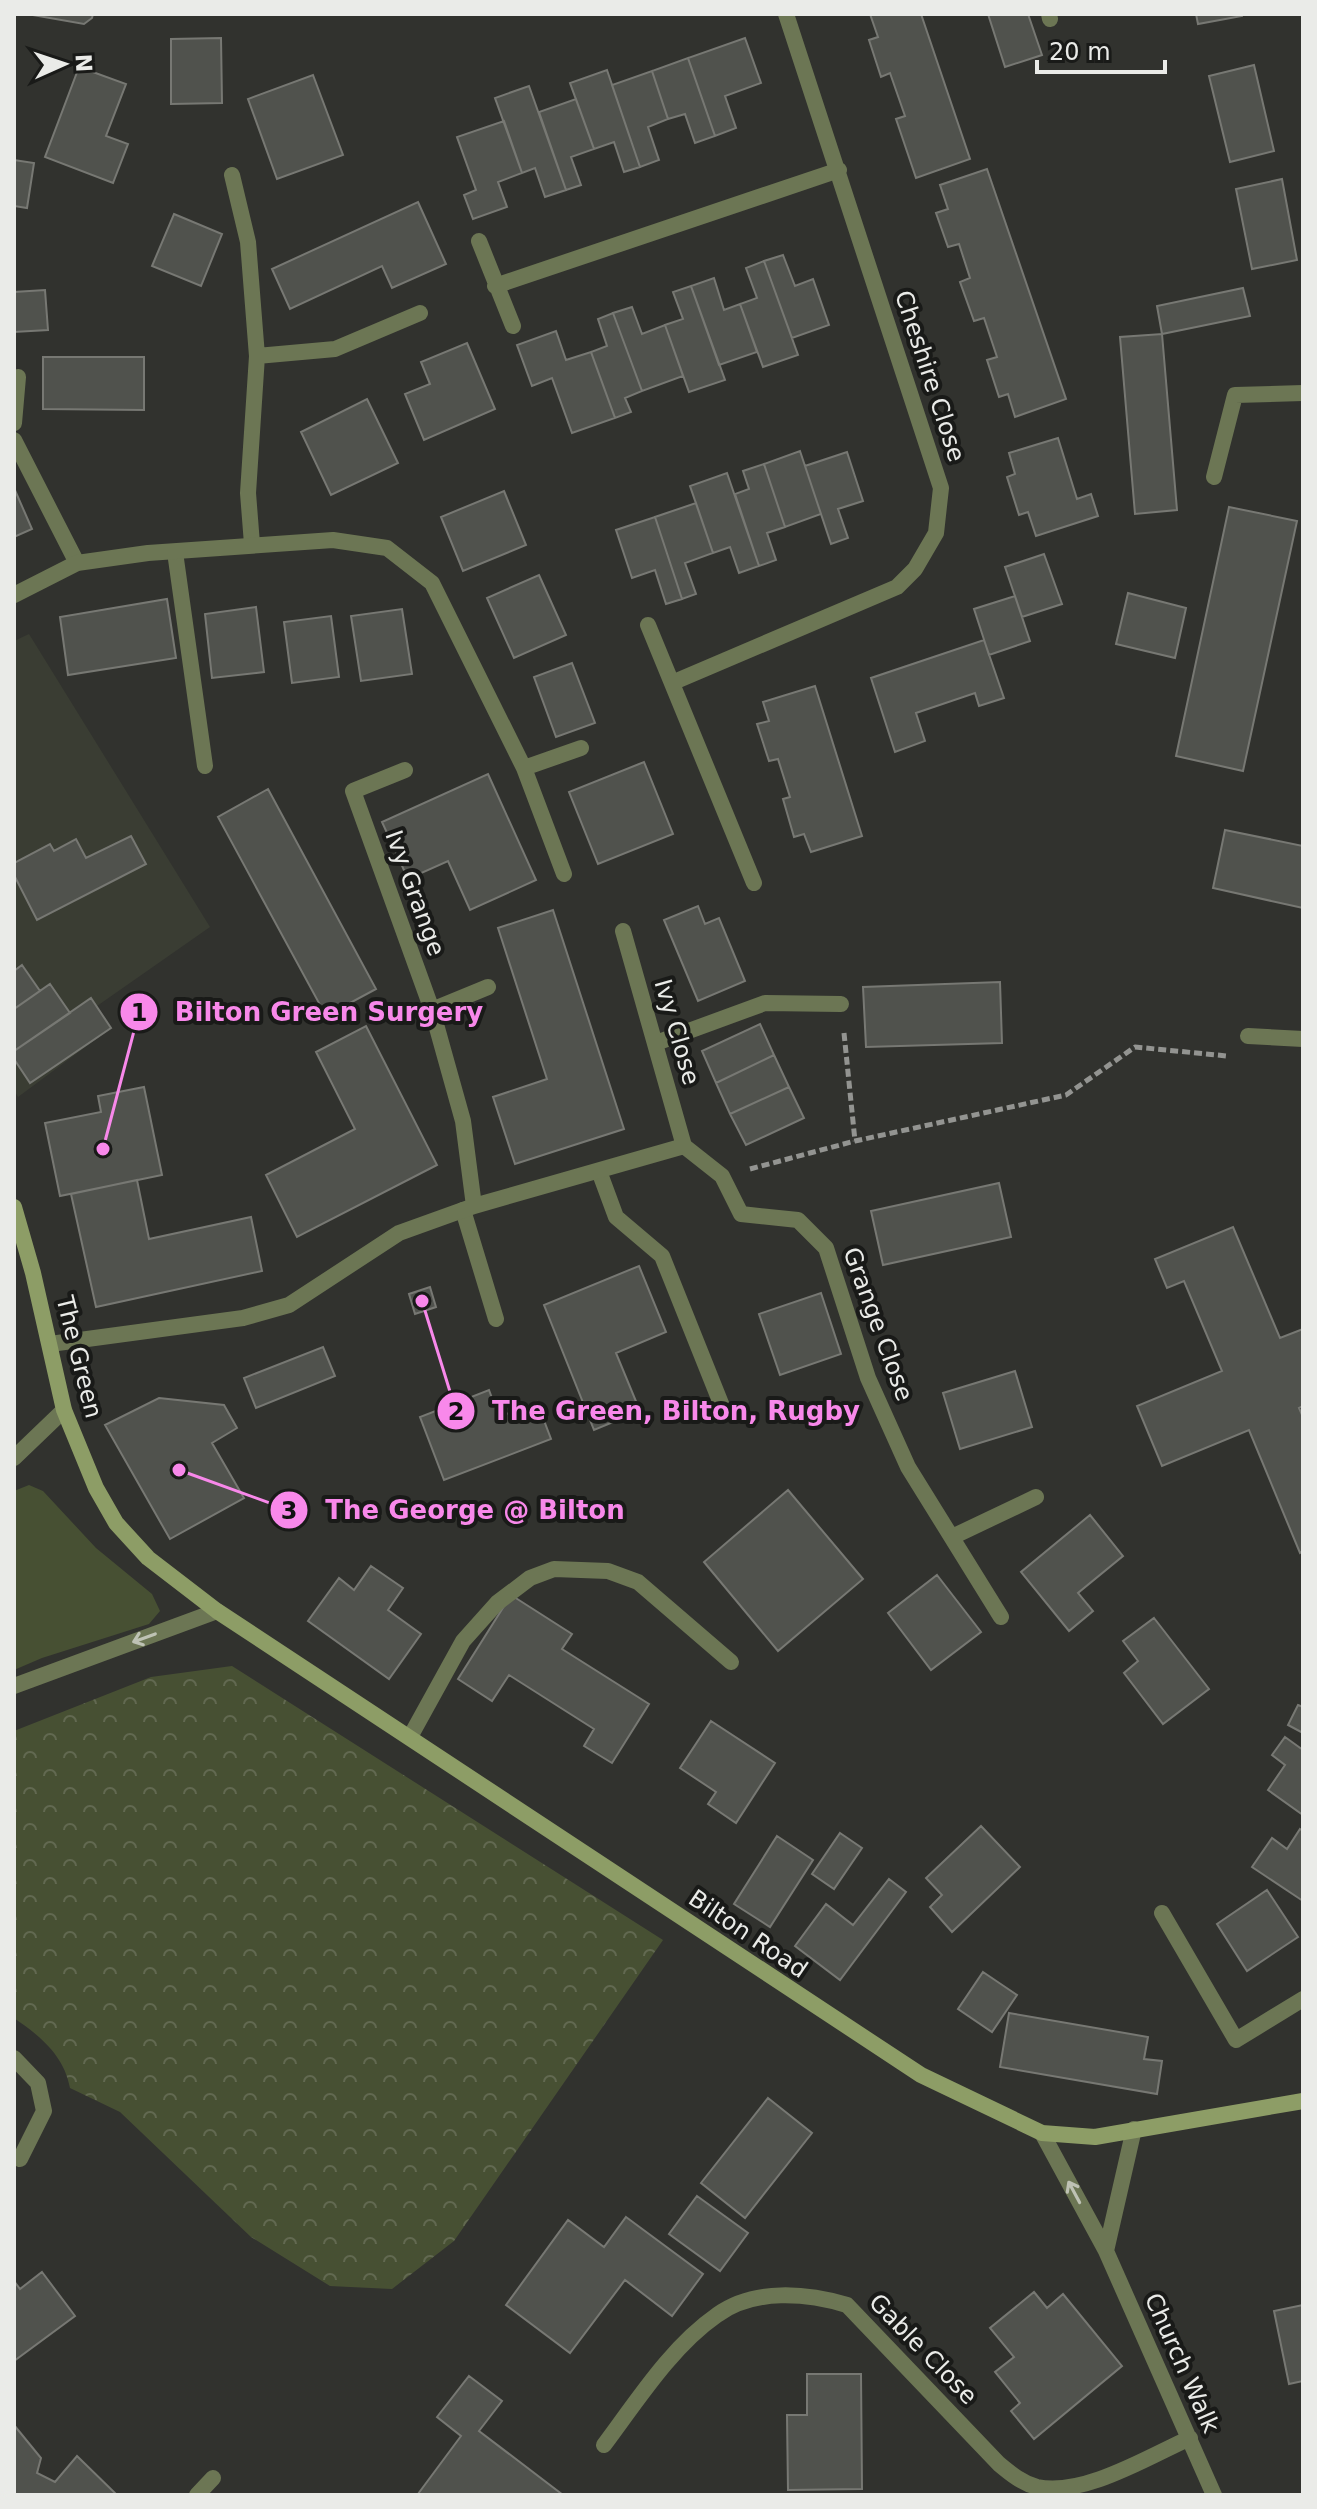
<svg xmlns="http://www.w3.org/2000/svg" width="1317" height="2509" viewBox="0 0 1317 2509" font-family="'DejaVu Sans',sans-serif">
  <defs>
    <pattern id="park-crowns" width="20" height="18" patternUnits="userSpaceOnUse" patternTransform="scale(2)"><rect width="20" height="18" fill="#475033"/><path d="M2 6a3 3 0 1 1 6 0M12 15a3 3 0 1 1 6 0" fill="none" stroke="#626951"/></pattern>
  </defs>
  <rect width="100%" height="100%" fill="#31322e"/>
  <path fill="#3a3d33" d="M29 634 210 927 97 1006 111 1028 18 1097 14 1090V641Z"/>
  <path fill="#475033" d="M29 1485 43 1491 96 1548 152 1594 160 1611 149 1624 42 1658 14 1670V1491Z"/>
  <path fill="url(#park-crowns)" d="M232 1666 663 1940 454 2241 392 2289 330 2286 251 2237 120 2112 70 2088C64 2055 40 2036 14 2018V1731L151 1677Z"/>
  <path fill="#50524d" stroke="#777873" stroke-width="2" d="M27 14H93L92 18 84 24Z
    M870 14H921L970 159 916 178 896 119 905 116 890 73 881 77 869 40 878 37Z
    M988 14H1028L1042 55 1005 67Z
    M1196 14H1242V16L1198 24Z
    M221 38 222 103 171 104V39Z
    M745 38 761 83 725 96 736 128 715 136 688 58Z
    M688 58 715 136 695 143 685 114 668 119 652 71Z
    M1254 65 1274 151 1230 162 1209 76Z
    M79 67 126 84 106 136 128 144 113 183 45 157Z
    M607 70 640 167 624 172 614 142 594 149 570 83Z
    M652 71 668 119 648 127 659 160 640 167 612 85Z
    M313 75 343 155 277 179 248 99Z
    M529 86 566 190 545 197 535 168 522 173 495 98Z
    M576 99 594 149 571 157 581 185 566 190 539 112Z
    M504 121 522 173 498 182 507 207 473 219 464 195 476 190 457 137Z
    M14 160 34 163 27 208 14 206Z
    M987 169 1066 399 1015 417 1008 394 999 397 987 360 997 357 984 318 974 321 960 282 970 278 959 244 948 247 936 213 948 209 940 185Z
    M1282 179 1297 260 1252 269 1236 189Z
    M418 202 446 264 392 288 382 266 290 309 272 269Z
    M174 214 222 234 201 286 152 266Z
    M783 255 795 286 813 279 829 325 792 338 764 261Z
    M764 261 798 355 763 367 740 304 757 298 746 268Z
    M714 278 724 310 740 304 757 352 719 365 691 286Z
    M691 286 725 380 689 392 665 325 683 319 673 292Z
    M1243 288 1250 316 1162 334 1157 306Z
    M45 290 48 330 14 332V292Z
    M632 307 642 334 665 325 683 376 642 391 613 313Z
    M613 313 642 391 625 398 631 412 615 418 591 352 607 346 598 319Z
    M556 331 566 360 591 352 615 418 572 433 552 378 532 386 517 345Z
    M1162 334 1177 510 1135 514 1120 337Z
    M467 343 495 409 424 440 405 394 430 384 421 362Z
    M43 357H144V410L43 409Z
    M367 399 398 463 331 495 301 432Z
    M1058 438 1077 499 1091 494 1098 516 1036 536 1028 512 1019 515 1007 477 1015 474 1009 453Z
    M800 451 821 514 785 527 764 464Z
    M847 452 863 501 838 509 848 538 831 544 805 466Z
    M764 464 785 527 767 533 776 560 759 566 735 494 749 489 743 471Z
    M727 473 759 566 739 573 730 547 713 553 690 486Z
    M14 488 32 529 14 537Z
    M504 491 526 545 463 571 441 517Z
    M696 503 713 553 685 563 696 594 682 599 655 517Z
    M1229 507 1297 521 1243 771 1176 756Z
    M655 517 682 599 666 604 655 570 632 578 616 530Z
    M1044 554 1062 604 1022 617 1005 567Z
    M539 575 566 635 514 658 487 598Z
    M1128 593 1186 608 1175 658 1116 644Z
    M1015 596 1030 641 989 655 974 609Z
    M167 599 176 658 68 675 60 617Z
    M256 607 264 672 212 678 205 614Z
    M402 609 412 674 361 681 351 616Z
    M331 616 339 677 292 683 284 622Z
    M984 640 1004 698 979 706 975 693 916 713 925 741 895 752 871 678Z
    M572 663 595 723 556 737 534 677Z
    M815 686 862 836 811 852 804 834 794 837 783 799 790 797 778 759 769 761 757 724 769 721 763 702Z
    M644 762 673 834 598 864 569 792Z
    M488 774 536 880 470 910 448 861 408 879 382 822Z
    M268 789 376 989 326 1016 218 817Z
    M1225 830 1303 846V908L1213 888Z
    M131 836 146 864 37 920 14 875V863L50 844 54 851 76 839 86 858Z
    M698 906 705 924 719 918 745 981 698 1001 664 920Z
    M553 910 624 1129 515 1164 493 1097 547 1079 498 928Z
    M22 965 40 991 14 1009V971Z
    M1000 982 1002 1043 866 1047 863 987Z
    M50 984 70 1013 14 1051V1009Z
    M91 998 111 1028 30 1083 14 1059V1051Z
    M760 1024 774 1055 716 1083 702 1051Z
    M366 1026 437 1165 297 1237 266 1175 355 1129 316 1052Z
    M774 1055 789 1087 730 1114 716 1083Z
    M144 1087 162 1175 60 1196 45 1123 101 1112 98 1096Z
    M789 1087 804 1118 746 1145 730 1114Z
    M137 1180 149 1239 251 1217 262 1271 96 1307 71 1194Z
    M999 1183 1011 1237 883 1265 871 1211Z
    M1233 1227 1280 1338 1303 1329V1406L1299 1408 1303 1417V1551L1300 1553 1249 1430 1162 1466 1137 1406 1222 1371 1184 1281 1167 1288 1155 1259Z
    M639 1266 666 1332 616 1353 640 1411 594 1430 544 1305Z
    M430 1287 436 1307 415 1314 409 1294Z
    M821 1293 841 1354 780 1375 759 1314Z
    M323 1347 335 1376 256 1408 244 1378Z
    M1015 1371 1032 1427 960 1449 943 1393Z
    M489 1390 499 1417 537 1402 551 1439 444 1480 420 1417Z
    M159 1398 224 1405 237 1428 212 1443 244 1498 170 1539 105 1425Z
    M788 1490 863 1579 778 1651 704 1562Z
    M1090 1515 1123 1556 1078 1593 1093 1611 1069 1631 1021 1572Z
    M371 1566 403 1588 388 1610 421 1634 389 1679 308 1621 339 1578 354 1590Z
    M937 1575 981 1632 931 1670 888 1613Z
    M511 1595 572 1634 562 1649 649 1704 612 1763 584 1746 594 1729 509 1675 492 1701 458 1679Z
    M1154 1618 1209 1689 1163 1724 1124 1673 1138 1661 1123 1641Z
    M1298 1705 1303 1707V1733L1288 1725Z
    M711 1721 775 1763 736 1823 708 1804 716 1792 680 1768Z
    M1285 1737 1303 1750V1815L1268 1790 1285 1765 1272 1755Z
    M981 1826 1020 1867 952 1932 930 1907 942 1895 926 1878Z
    M1300 1829 1303 1831V1901L1252 1867 1272 1838 1287 1849Z
    M840 1833 862 1848 834 1889 812 1874Z
    M777 1836 813 1860 770 1927 734 1904Z
    M889 1879 906 1892 840 1980 795 1946 826 1904 853 1925Z
    M1267 1890 1298 1937 1247 1971 1217 1924Z
    M983 1972 1017 1995 992 2032 958 2009Z
    M1009 2013 1148 2037 1144 2059 1162 2061 1157 2094 1000 2067Z
    M768 2098 812 2133 745 2218 701 2183Z
    M697 2196 748 2233 720 2271 669 2234Z
    M626 2217 703 2274 672 2316 625 2280 570 2353 506 2305 568 2220 604 2247Z
    M42 2272 75 2316 14 2361V2281L20 2289Z
    M1034 2292 1047 2308 1063 2294 1122 2366 1034 2439 1011 2411 1020 2403 995 2372 1014 2357 990 2328Z
    M1303 2305V2381L1289 2384 1274 2311Z
    M807 2374H861L862 2489 788 2490 787 2415H807Z
    M469 2376 502 2401 479 2431 563 2495 418 2494 461 2436 437 2417Z
    M14 2425 41 2458 37 2473 55 2482 77 2456 117 2495H14Z"/>
  <g fill="none" stroke-linecap="round" stroke-linejoin="round">
    <path stroke="#939491" stroke-width="5" stroke-dasharray="8 4" stroke-linecap="butt" d="M844 1033 855 1141
      M750 1169 855 1141 1066 1095 1135 1047 1227 1056"/>
    <path stroke="#6c7654" stroke-width="16" d="M1049 14 1050 19
      M232 175 248 242 257 356 248 493 252 544
      M257 356 335 349 420 313
      M14 423 18 377
      M14 440 77 563
      M1214 477 1235 395 1303 393
      M175 552 205 766
      M656 1043 765 1003 841 1004
      M599 1171 616 1217 662 1256 722 1406
      M463 1210 496 1319
      M410 1737 463 1641 497 1603 530 1578 554 1569 608 1571 638 1582 731 1662
      M1162 1913 1236 2040 1303 1999
      M197 2495 213 2478"/>
    <path stroke="#6c7654" stroke-width="16" d="M479 241 513 326
      M495 286 839 170
      M14 595 77 563 148 553 333 540 387 548 432 583 524 768 564 874
      M648 625 754 883
      M674 682 897 587 915 569 936 533 941 488 786 14
      M524 768 581 748
      M405 770 353 791 432 1010 463 1121 474 1206
      M623 931 684 1146
      M432 1010 488 987
      M1248 1036 1303 1039
      M684 1146 722 1176 741 1214 798 1220 826 1248 868 1378 908 1467 1001 1617
      M50 1344 243 1318 289 1305 399 1233 474 1206 684 1146
      M14 1458 64 1410
      M952 1537 1036 1497
      M14 1686 217 1611
      M14 2058 38 2083 44 2111 20 2159
      M1042 2133 1106 2251 1214 2495
      M1106 2251 1134 2129
      M604 2445C637 2401 671 2347 717 2315 754 2288 807 2293 847 2305L999 2464C1011 2474 1022 2483 1037 2487 1083 2497 1148 2457 1190 2438"/>
    <path stroke="#8d9d66" stroke-width="16" d="M14 1207 33 1273 64 1410 96 1488 116 1523 148 1558 217 1611 921 2075 1042 2133 1095 2137 1303 2101"/>
  </g>
  <defs><path id="oneway-shaft" d="M-6 0H5M1.5-3L5.5 0L1.5 3" fill="none" stroke-width="1.6" stroke-linecap="round" stroke-linejoin="round" transform="scale(2)"/></defs>
  <g stroke="#bec2b4">
    <use href="#oneway-shaft" transform="translate(144 1638) rotate(160)"/>
    <use href="#oneway-shaft" transform="translate(1074 2192) rotate(-118)"/>
  </g>
  <g text-anchor="middle" dominant-baseline="central" stroke-width="8" stroke-linejoin="round" paint-order="stroke">
    <g font-size="24" fill="#eaebe8" stroke="#191a18">
      <text transform="translate(930 376) rotate(72)">Cheshire Close</text>
      <text transform="translate(415 893) rotate(70)">Ivy Grange</text>
      <text transform="translate(677 1032) rotate(74)">Ivy Close</text>
      <text transform="translate(878 1324) rotate(70)">Grange Close</text>
      <text transform="translate(79 1357) rotate(76)">The Green</text>
      <text transform="translate(748 1934) rotate(34)">Bilton Road</text>
      <text transform="translate(923 2349) rotate(46)">Gable Close</text>
      <text transform="translate(1182 2363) rotate(66)">Church Walk</text>
    </g>
  </g>
  <path fill="none" stroke="#f888ea" stroke-width="3" d="M103 1149L139 1012M422 1301L456 1411M179 1470L289 1510"/>
  <g fill="#f888ea" stroke="#191a18" stroke-width="3">
    <circle cx="103" cy="1149" r="8"/>
    <circle cx="422" cy="1301" r="8"/>
    <circle cx="179" cy="1470" r="8"/>
    <circle cx="139" cy="1012" r="20"/>
    <circle cx="456" cy="1411" r="20"/>
    <circle cx="289" cy="1510" r="20"/>
  </g>
  <g font-size="24" text-anchor="middle" font-weight="bold" fill="#111">
    <text x="139" y="1021">1</text>
    <text x="456" y="1420">2</text>
    <text x="289" y="1519">3</text>
  </g>
  <g font-size="26" text-anchor="middle" font-weight="bold" fill="#f888ea" stroke="#191a18" stroke-width="8" stroke-linejoin="round" paint-order="stroke">
    <text x="329" y="1021">Bilton Green Surgery</text>
    <text x="676" y="1420">The Green, Bilton, Rugby</text>
    <text x="475" y="1519">The George @ Bilton</text>
  </g>
  <rect width="1317" height="2509" fill="none" stroke="#eaebe8" stroke-width="32"/>
  <g transform="translate(64 64) rotate(87)" stroke="#191a18" stroke-width="6" paint-order="stroke">
  <path d="M0-6L14 30L0 20L-14 30Z" fill="#eaebe8"/>
  <text y="-12" font-size="22" font-weight="bold" text-anchor="middle" fill="#eaebe8">N</text>
  </g>
  <path d="M1037 60v12h128v-12" fill="none" stroke="#eaebe8" stroke-width="4"/>
  <text x="1049" y="60" font-size="24" fill="#eaebe8" stroke="#191a18" stroke-width="6" paint-order="stroke">20 m</text>
</svg>
